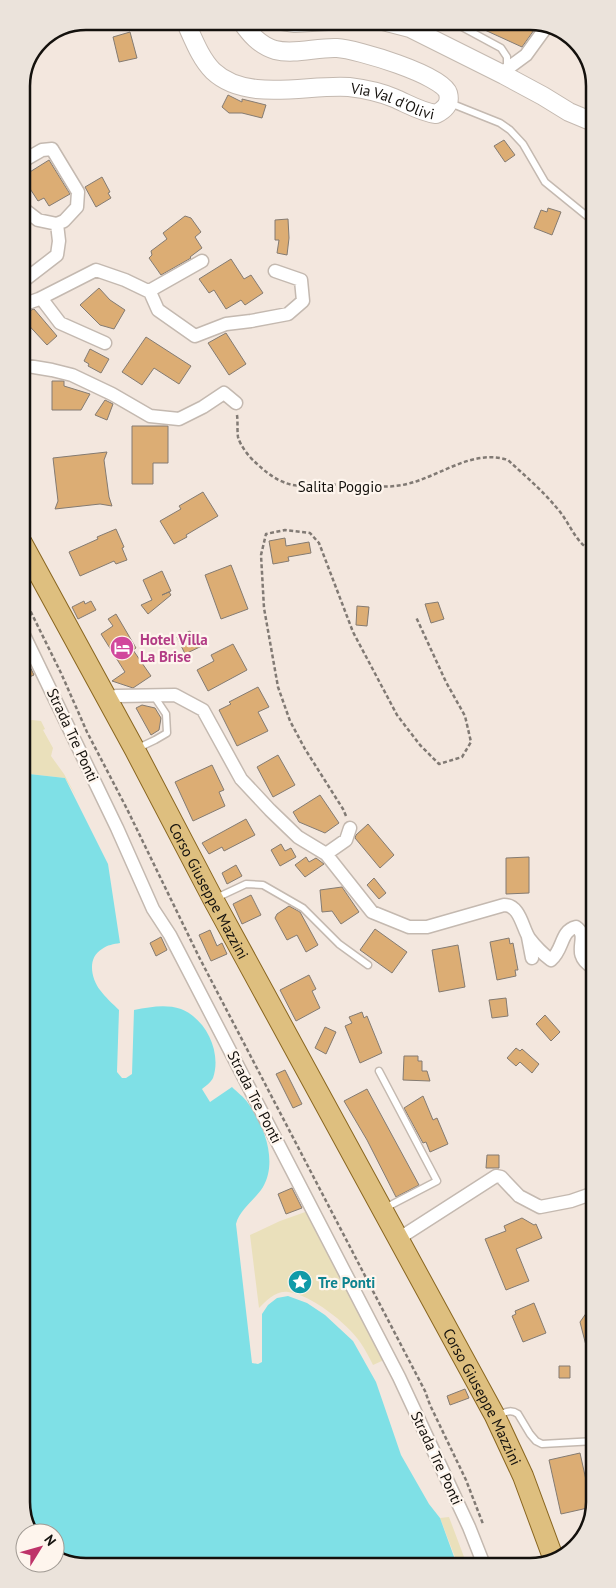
<svg xmlns="http://www.w3.org/2000/svg" width="616" height="1588" viewBox="0 0 616 1588" font-family="'PT Sans',sans-serif">
  <rect width="100%" height="100%" fill="#f3e7de"/>
  <path fill="#eae0bb" d="M32 720 41 721 45 729 43 730 53 748 51 756 64 774 77 798 65 778 29 774 22 775 27 771 31 761 22 749V723Z
    M308 1211 384 1360 373 1365C369 1357 365 1349 360 1342 347 1323 310 1294 288 1292 276 1290 266 1301 259 1308L250 1235 280 1221Z
    M449 1517 467 1565H458L440 1518Z"/>
  <path fill="#7fe0e6" d="M29 774 65 778 108 864 120 943C114 944 107 945 102 949 87 958 91 978 100 990 105 997 113 1004 119 1010L117 1072 122 1078H126L132 1074 134 1010C151 1007 165 1004 181 1009 206 1019 222 1052 213 1078 211 1082 206 1086 202 1089L210 1102 232 1087C237 1092 244 1097 248 1103 264 1125 278 1161 263 1187 255 1200 240 1209 236 1224L252 1363 258 1364 262 1362V1314L268 1305 277 1298 288 1296 307 1303 325 1315 353 1341 376 1382 401 1455 429 1504 440 1518 457 1565 81 1567 55 1557V1533H33L24 1519 22 775Z"/>
  <path fill="#dcad74" stroke="#847b72" d="M465 21H535L539 23 522 47Z
    M130 32 137 58 119 62 113 37Z
    M228 95 242 102V99L266 105 262 118 242 113H229L222 107Z
    M504 140 515 155 505 162 494 146Z
    M49 160 70 194 49 206 44 198 38 201 27 184 30 183 25 175Z
    M102 177 110 192 108 193 111 198 96 207 85 187Z
    M548 208 561 212 552 235 534 228 541 210 547 212Z
    M185 216 191 218 201 232 195 237 202 248 190 257 191 258 161 275 149 258 152 255 151 251 167 239 163 233Z
    M288 219 289 238 287 255 277 253 279 240H275V220Z
    M231 259 244 279 251 275 263 293 245 305 241 300 226 309 214 290 209 293 199 279Z
    M99 288 110 300 125 310 114 329 100 325 80 305Z
    M34 309 57 336 47 345 22 318 26 312Z
    M226 333 246 364 229 375 208 343Z
    M146 337 191 366 179 384 154 368 142 385 122 372Z
    M90 349 109 359 101 373 88 366 89 364 84 361Z
    M52 381H64V386L90 394 81 410H52Z
    M105 400 113 404 107 420 95 415Z
    M132 426H168V463H153V484H132Z
    M107 452 104 460 109 497 112 506 100 504 55 509 58 501 53 458Z
    M203 492 218 516 186 535 187 537 174 544 160 521 181 509 179 506Z
    M116 529 124 547 122 548 127 560 116 564 114 561 80 576 69 552 98 539 97 537Z
    M285 538 286 546 309 542 311 553 288 557 289 561 273 564 269 541Z
    M231 565 248 609 221 619 205 575Z
    M162 571 171 591 162 595 169 592 171 595 148 614 141 605 152 600 143 580Z
    M84 601 85 604 91 601 96 610 78 619 72 607Z
    M438 602 444 619 431 623 425 604Z
    M357 606 369 607 367 626 356 625Z
    M116 614 136 648 133 650 151 676 133 688 112 681 125 672 101 634 113 626 108 619Z
    M190 631 192 636 198 634 204 645 185 654 177 637Z
    M233 644 247 670 208 691 197 670 214 661 211 655Z
    M22 650 34 675 22 680Z
    M258 687 269 707 258 712 268 731 237 746 219 710 231 704 229 702Z
    M142 705 155 708 161 718 159 730 151 735 136 708Z
    M278 755 295 785 273 797 257 767Z
    M212 765 224 790 219 792 225 806 193 821 175 782Z
    M320 795 339 823 325 833 299 822 293 812Z
    M246 819 255 835 224 851 222 847 209 854 202 843Z
    M368 824 394 855 380 868 355 838 356 835Z
    M281 844 285 851 291 848 296 857 280 866 271 850Z
    M306 857 309 862 316 858 324 864 305 877 295 865Z
    M529 857V893L506 894V858Z
    M236 865 242 876 227 884 222 873Z
    M374 878 386 893 379 899 367 885Z
    M342 887 359 912 341 924 332 911 322 912 320 890Z
    M251 895 261 915 242 924 233 904Z
    M289 906 300 912 318 945 306 952 297 935 287 940 275 918 277 914Z
    M375 929 407 952 392 973 360 950Z
    M210 930 217 946 222 943 227 954 211 961 199 935Z
    M161 937 167 950 156 956 150 943Z
    M509 938 510 944 513 943 518 970H515L516 976 497 980 490 942Z
    M458 945 465 987 439 992 432 950Z
    M309 975 316 989 312 991 320 1008 296 1021 280 990Z
    M506 998 508 1016 492 1018 489 1000Z
    M362 1012 364 1018 367 1016 382 1053 360 1063 345 1026 352 1023 349 1017Z
    M545 1015 560 1032 551 1041 536 1024Z
    M325 1027 336 1032 326 1054 315 1048Z
    M516 1048 520 1051 522 1049 539 1064 532 1073 520 1062 516 1066 507 1058Z
    M404 1056H418V1061H422V1071H427L430 1081 403 1080Z
    M285 1070 302 1104 293 1108 276 1074Z
    M367 1089 419 1185 396 1197 367 1140 344 1101Z
    M423 1096 433 1120 437 1118 448 1144 430 1152 426 1142 423 1143 404 1108Z
    M487 1155H499V1168H486Z
    M292 1188 302 1208 286 1214 278 1194Z
    M522 1218 534 1225 536 1224 542 1238 516 1249 529 1281 506 1290 485 1239 506 1231 504 1226Z
    M534 1303 546 1333 523 1342 512 1316 516 1314 515 1311Z
    M587 1312 594 1317 595 1365H591L580 1322Z
    M559 1366H570V1378H559Z
    M465 1389 469 1398 450 1405 447 1396Z
    M580 1453 592 1507 561 1514 549 1460Z"/>
  <g fill="none" stroke-linecap="round" stroke-linejoin="round">
    <g stroke="#c4b9b0" stroke-width="9">
      <path id="lane" d="M451 21 501 48 507 57V68
        M450 103 500 123 510 130 523 144 545 182 593 221
        M136 749 155 740 167 733 166 714 154 696
        M214 899 246 884 263 885 303 908 339 944 368 965
        M379 1071 437 1181 385 1208
        M498 1415C506 1412 511 1409 518 1414L530 1434 536 1441 542 1444 595 1441"/>
    </g>
    <g stroke="#c4b9b0" stroke-width="15">
      <path id="street" d="M504 75 507 69 526 55 547 26
        M21 162 42 150 52 149 78 192 77 207 64 221 57 224 38 220 25 210 22 206
        M22 282 57 255 59 241 57 224
        M149 291 202 261
        M41 298 60 323 105 343
        M22 305 39 299 96 270 125 280 150 292 158 310 195 336 226 324 251 321 288 314 303 301 301 280 275 271
        M22 352 24 365
        M22 365 52 370 72 375 112 394 150 416 179 419 203 407 224 393 236 403
        M22 631 117 828 153 909 170 935 399 1377 469 1527 484 1565
        M106 698 117 696 175 695 203 710 241 779 270 810 298 837 326 854 372 912 409 927H427L504 905C520 905 522 927 529 938 535 946 543 954 551 960 564 949 560 931 576 927 591 937 569 953 592 967
        M326 854 346 840 350 828
        M528 937 532 958
        M398 1239 496 1176 501 1177 519 1196 540 1207 571 1201 594 1193"/>
    </g>
    <g stroke="#c4b9b0" stroke-width="20">
      <g id="secondary">
        <path id="s1" d="M185 21C193 38 200 58 213 71 247 103 307 84 349 87 365 89 380 92 394 98 408 104 421 112 436 114 444 110 451 104 448 93 443 75 356 49 337 48 317 47 295 55 275 50 259 45 250 34 241 21"/>
        <path d="M282 21 295 23 328 21"/>
        <path d="M383 21 410 28 504 75 543 96 569 112 593 122"/>
      </g>
    </g>
    <g stroke="#896620" stroke-width="22">
      <g id="primary">
        <path id="s2" d="M22 543 135 750 213 899 495 1416 523 1476 554 1560"/>
      </g>
    </g>
    <path stroke="#817a74" stroke-width="2.5" stroke-dasharray="4 2.5" stroke-linecap="butt" d="M237 415C238 422 237 430 238 437 240 445 249 457 255 462 289 495 305 485 346 484 362 484 379 488 395 486 433 483 469 447 508 460 524 475 542 490 556 507 570 522 574 542 593 552
      M22 594 61 673 87 732 127 809 199 957 425 1391 430 1405 466 1480 483 1524
      M346 816 343 809 305 749 290 721 278 687 264 608 261 555 266 534 285 530 310 533 319 543 353 632 397 715 420 745 439 764 462 757 471 742 465 716 446 682 416 617"/>
    <use href="#lane" stroke="#fff" stroke-width="6"/>
    <use href="#street" stroke="#fff" stroke-width="12"/>
    <use href="#secondary" stroke="#fff" stroke-width="18"/>
    <use href="#primary" stroke="#debf7f" stroke-width="20"/>
  </g>
  <defs>
    <g id="hotel-disc" transform="scale(1.25)"><circle r="9.5" fill="#d1479c" stroke="#fef5ed"/><path d="M-6-4.5h1.5V1H6V5H4.5V3h-9V5H-6ZM-4 0a1.8 1.8 0 1 1 3.6 0ZM.5 0V-2.5h3Q6-2.5 6 0Z" fill="#fff"/></g>
    <g id="sight-disc" transform="scale(1.25)"><circle r="9.5" fill="#0f9aa8" stroke="#fef5ed"/><path d="M0-6L1.8-2.2L6-1.7L2.9 1.2L3.7 5.4L0 3.3L-3.7 5.4L-2.9 1.2L-6-1.7L-1.8-2.2Z" fill="#fff"/></g>
  </defs>
  <g fill-rule="evenodd">
    <use href="#hotel-disc" x="122" y="648"/>
    <use href="#sight-disc" x="300" y="1282"/>
  </g>
  <g text-anchor="middle" dominant-baseline="central" stroke-width="4.5" stroke-linejoin="round" paint-order="stroke">
    <g font-size="15" fill="#14110d" stroke="#fef5ed">
      <text stroke="none"><textPath href="#s1" startOffset="244">Via Val d'Olivi</textPath></text>
      <text x="340" y="486">Salita Poggio</text>
      <text transform="translate(73 735) rotate(65)">Strada Tre Ponti</text>
      <text stroke="none"><textPath href="#s2" startOffset="395">Corso Giuseppe Mazzini</textPath></text>
      <text transform="translate(255 1097) rotate(63)">Strada Tre Ponti</text>
      <text stroke="none"><textPath href="#s2" startOffset="970">Corso Giuseppe Mazzini</textPath></text>
      <text transform="translate(437 1458) rotate(65)">Strada Tre Ponti</text>
    </g>
    <g font-size="15" font-weight="bold" fill="#b23c85" stroke="#fef5ed" text-anchor="start">
      <text x="140" y="639">Hotel Villa<tspan x="140" dy="17">La Brise</tspan></text>
    </g>
    <g font-size="15" font-weight="bold" fill="#0d838f" stroke="#fef5ed" text-anchor="start">
      <text x="318" y="1282">Tre Ponti</text>
    </g>
  </g>
  <path d="M0 0H616V1588H0ZM86 30H530A56 56 0 0 1 586 86V1502A56 56 0 0 1 530 1558H86A56 56 0 0 1 30 1502V86A56 56 0 0 1 86 30Z" fill="#ebe3db" fill-rule="evenodd"/>
  <path fill="none" stroke="#14110d" stroke-width="2.5" d="M86 30H530A56 56 0 0 1 586 86V1502A56 56 0 0 1 530 1558H86A56 56 0 0 1 30 1502V86A56 56 0 0 1 86 30Z"/>
  <g transform="translate(40 1548) rotate(53)"><circle r="24" fill="#fef5ed" stroke="#a09a93"/>
  <path d="M0-4L9 19L0 12L-9 19Z" fill="#be3369"/>
  <text y="-8" font-size="14" font-weight="bold" text-anchor="middle" fill="#14110d">N</text>
  </g>
</svg>
